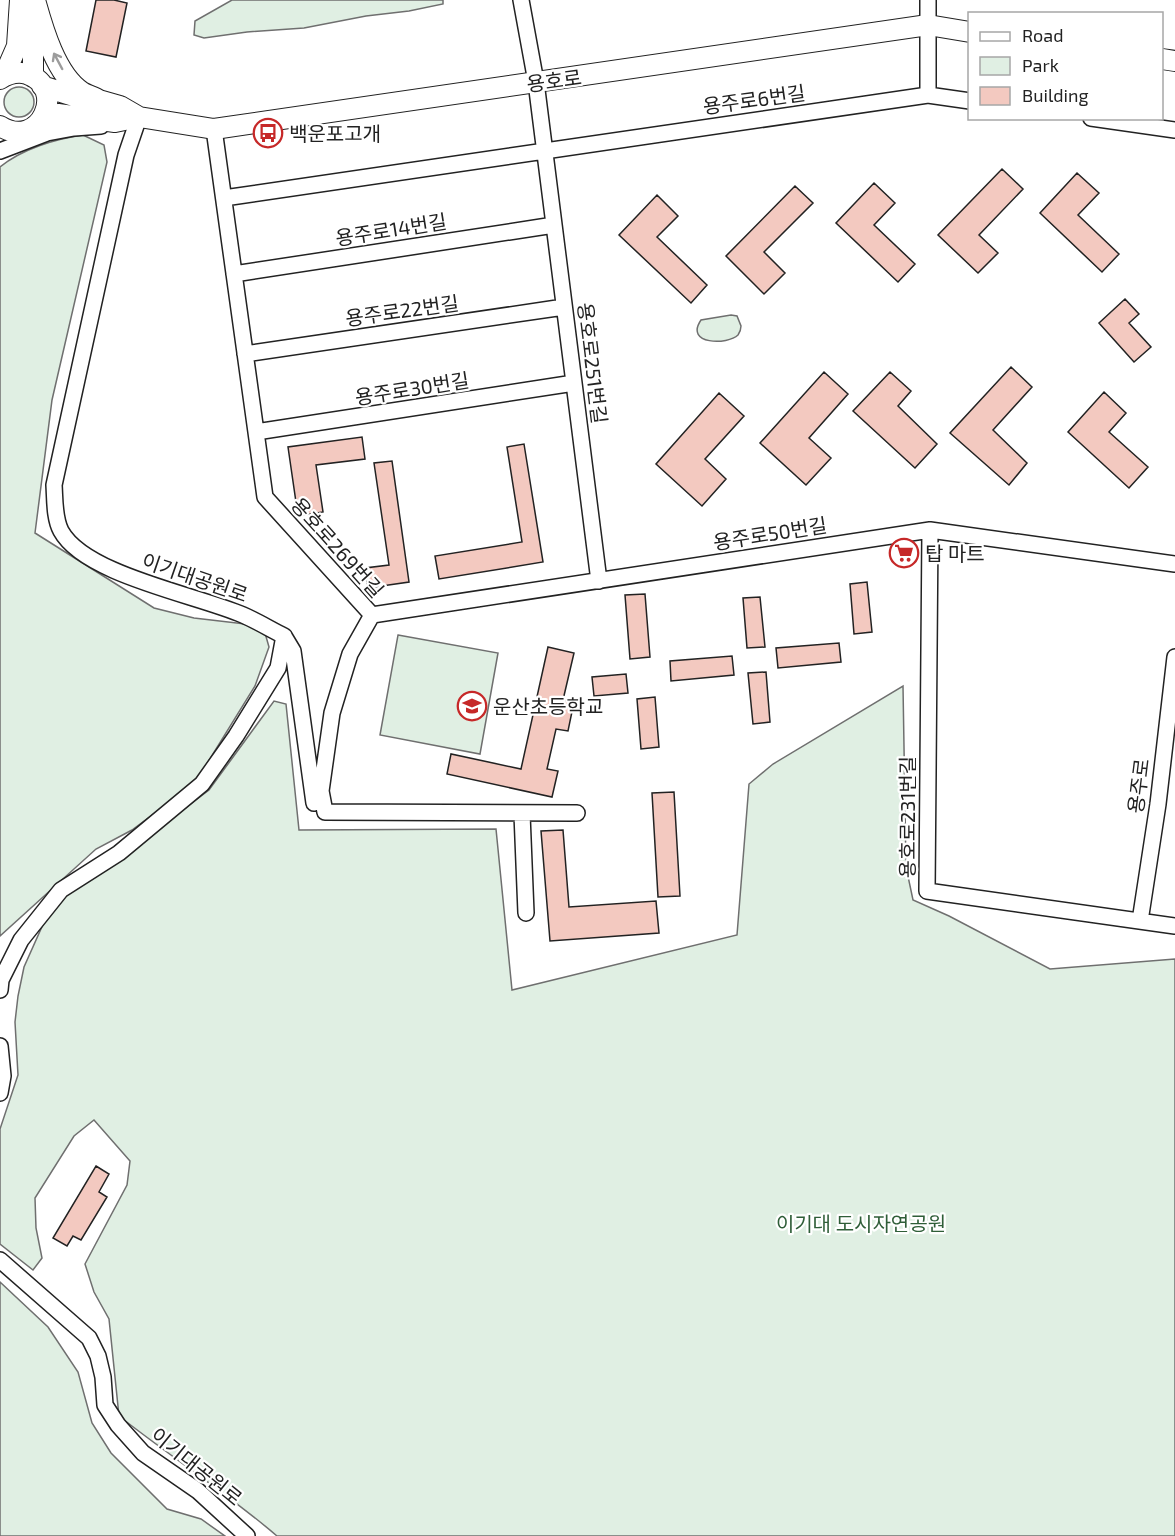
<svg xmlns="http://www.w3.org/2000/svg" width="1175" height="1536" viewBox="0 0 1175 1536" font-family="'Exo 2','Noto Sans KR',sans-serif">
  <rect width="100%" height="100%" fill="#fff"/>
  <path fill="#e0efe3" stroke="#6f6f6f" stroke-width="1.5" d="M232 0H443V4L409 11 366 16 304 28 247 32 204 38 194 35 195 21Z
    M4 102a15 15 0 1 1 30 0a15 15 0 1 1-30 0Z
    M83 135 104 145 107 162 52 400 35 533 154 608 194 618 263 626 269 647 255 686 195 783 132 830 96 849 0 936V167C22 149 55 139 83 135Z
    M731 315 737 316 741 326C741 329 740 332 738 335 728 345 684 345 701 320Z
    M398 635 498 653 480 754 380 735Z
    M903 686 906 867 913 900 949 916 1050 969 1175 959V1536H277C227 1493 171 1457 119 1416L109 1319 94 1292 85 1264 127 1185 130 1161 94 1120 74 1136 35 1198 36 1228 42 1258 33 1270 0 1244V1129L18 1075 15 1022 18 996 24 967 45 920 66 893 151 834 209 790 274 701 286 704 299 830 496 829 512 990 737 935 749 784 773 764Z
    M0 1282 48 1327 78 1372 92 1423 111 1453 167 1509 201 1519 225 1536H0Z"/>
  <path fill="#f3c9c0" stroke="#222" stroke-width="1.5" d="M96 0H114L127 3 116 57 86 51Z
    M1002 169 1023 189 979 235 998 253 978 273 938 235Z
    M1077 173 1099 193 1078 215 1119 254 1102 272 1040 213Z
    M874 183 895 203 874 225 915 264 898 282 836 223Z
    M795 186 813 203 764 252 785 273 764 294 726 256Z
    M657 195 678 216 657 237 707 285 691 303 619 235Z
    M1125 299 1139 314 1129 323 1151 347 1134 362 1099 323Z
    M1011 367 1032 387 993 430 1027 463 1009 485 950 433Z
    M824 372 848 394 809 438 831 458 806 485 760 443Z
    M890 372 911 391 898 406 937 444 915 468 853 411Z
    M1104 392 1126 413 1109 432 1148 467 1129 488 1068 432Z
    M719 393 744 416 705 459 726 479 702 506 656 464Z
    M362 437 365 459 316 465 323 512 298 516 288 447Z
    M524 444 543 562 439 579 435 556 522 542 507 447Z
    M392 461 409 582 368 588 365 568 389 565 374 463Z
    M867 582 872 632 854 634 850 584Z
    M645 594 650 657 630 659 625 595Z
    M760 597 765 647 747 648 743 598Z
    M839 643 841 662 778 668 776 648Z
    M548 647 574 653 563 700 574 702 568 731 556 729 547 769 558 771 552 797 447 774 451 754 521 769Z
    M548 647 574 653 563 700 574 702 568 731 556 729 547 769 558 771 552 797 447 774 451 754 521 769Z
    M732 656 734 675 671 681 670 661Z
    M766 672 770 722 753 724 748 673Z
    M626 674 628 693 594 696 592 677Z
    M655 697 659 747 641 749 637 699Z
    M674 792 680 896 658 897 652 793Z
    M563 830 569 907 656 901 659 933 550 941 541 831Z
    M96 1166 109 1174 99 1192 107 1197 81 1240 73 1236 67 1246 53 1238Z"/>
  <g fill="none" stroke-linecap="round" stroke-linejoin="round">
    <g stroke="#222" stroke-width="18">
      <path id="minor" d="M521 0 536 82 599 581
        M928 95V0
        M1091 118 1175 130
        M214 129 265 497 372 615
        M0 151 47 133 74 128 101 126
        M224 198 928 95 970 101
        M234 274 554 225
        M245 354 564 307
        M256 432 574 383
        M930 530 927 891 1175 926
        M372 615 930 530 1175 564
        M372 615 350 654 332 713 321 791 325 812 577 813
        M284 636 293 651 314 803
        M522 814 526 913
        M1140 921 1158 804 1175 657
        M0 990 1 980 21 940 61 890 119 853 202 784 236 736 278 668 284 636C270 629 257 621 243 615 197 595 85 575 61 531 54 518 55 499 54 485L126 155 139 117
        M0 1046 3 1076 0 1093
        M0 1260 89 1338 98 1356 103 1377 105 1405 118 1425 143 1453 198 1491 247 1536"/>
    </g>
    <g stroke="#222" stroke-width="22">
      <path id="major" d="M35 0C43 29 56 75 82 92 87 95 94 97 99 100
        M33 14V77
        M1162 59 1175 61
        M4 76 17 46 20 0
        M0 79C8 74 17 71 27 74 68 88 40 151 0 126
        M42 86 80 98 99 100 120 106 139 117
        M39 123 58 114 115 122 139 117 214 129 928 25 970 32"/>
    </g>
    <use href="#minor" stroke="#fff" stroke-width="15"/>
    <use href="#major" stroke="#fff" stroke-width="20"/>
  </g>
  <defs><path id="oneway-shaft" d="M-6 0H5M1.5-3L5.5 0L1.5 3" fill="none" stroke-width="1.6" stroke-linecap="round" stroke-linejoin="round" transform="scale(1.5)"/></defs>
  <use stroke="#9c9c9c" href="#oneway-shaft" transform="translate(58 61) rotate(-118)"/>
  <defs>
    <g id="bus-ring" transform="scale(1.5)"><circle r="9.5" fill="#fff" stroke="#c62828" stroke-width="1.5"/><path d="M-5-6H5V4H4V6H2V4H-2V6H-4V4H-5ZM-3.5-4V0h7V-4ZM-3.5 1.2v1.5H-2V1.2ZM2 1.2v1.5H3.5V1.2Z" fill="#c62828"/></g>
    <g id="supermarket-ring" transform="scale(1.5)"><circle r="9.5" fill="#fff" stroke="#c62828" stroke-width="1.5"/><path d="M-6-5.5h2.5l.6 2H6L4.5 2H-2.5L-4.4-4H-6ZM-1.5 3.2a1.3 1.3 0 1 0 .1 0ZM3 3.2a1.3 1.3 0 1 0 .1 0Z" fill="#c62828"/></g>
    <g id="school-ring" transform="scale(1.5)"><circle r="9.5" fill="#fff" stroke="#c62828" stroke-width="1.5"/><path d="M0-5L7-2L0 1L-7-2ZM-4 1L0 2.5L4 1V4Q0 6-4 4Z" fill="#c62828"/></g>
  </defs>
  <g fill-rule="evenodd">
    <use href="#bus-ring" x="268" y="133"/>
    <use href="#supermarket-ring" x="904" y="553"/>
    <use href="#school-ring" x="472" y="706"/>
  </g>
  <g text-anchor="middle" dominant-baseline="central" stroke-width="4.5" stroke-linejoin="round" paint-order="stroke">
    <g font-size="20" fill="#222" stroke="#fff">
      <text transform="translate(554 80) rotate(-8)">용호로</text>
      <text transform="translate(754 99) rotate(-8)">용주로6번길</text>
      <text transform="translate(391 229) rotate(-9)">용주로14번길</text>
      <text transform="translate(402 310) rotate(-8)">용주로22번길</text>
      <text transform="translate(593 363) rotate(83)">용호로251번길</text>
      <text transform="translate(412 388) rotate(-9)">용주로30번길</text>
      <text transform="translate(770 533) rotate(-9)">용주로50번길</text>
      <text transform="translate(338 547) rotate(48)">용호로269번길</text>
      <text transform="translate(195 577) rotate(19)">이기대공원로</text>
      <text transform="translate(1138 786) rotate(-83)">용주로</text>
      <text transform="translate(907 817) rotate(-90)">용호로231번길</text>
      <text transform="translate(197 1466) rotate(39)">이기대공원로</text>
    </g>
    <g font-size="20" fill="#222" stroke="#fff" text-anchor="start">
      <text x="289" y="133">백운포고개</text>
      <text x="925" y="553">탑 마트</text>
      <text x="493" y="706">운산초등학교</text>
    </g>
    <g font-size="20" fill="#2f5e38" stroke="#fff">
      <text x="861" y="1223">이기대 도시자연공원</text>
    </g>
  </g>
  <rect x="968" y="12" width="195" height="108" fill="#ffffff" stroke="#a7a7a7" stroke-width="1.5"/>
  <rect x="980" y="32" width="30" height="9" fill="#ffffff" stroke="#a7a7a7" stroke-width="1.5"/>
  <text x="1022" y="42" font-size="18" fill="#222222">Road</text>
  <rect x="980" y="57" width="30" height="18" fill="#e0efe3" stroke="#a7a7a7" stroke-width="1.5"/>
  <text x="1022" y="72" font-size="18" fill="#222222">Park</text>
  <rect x="980" y="87" width="30" height="18" fill="#f3c9c0" stroke="#a7a7a7" stroke-width="1.5"/>
  <text x="1022" y="102" font-size="18" fill="#222222">Building</text>
</svg>
